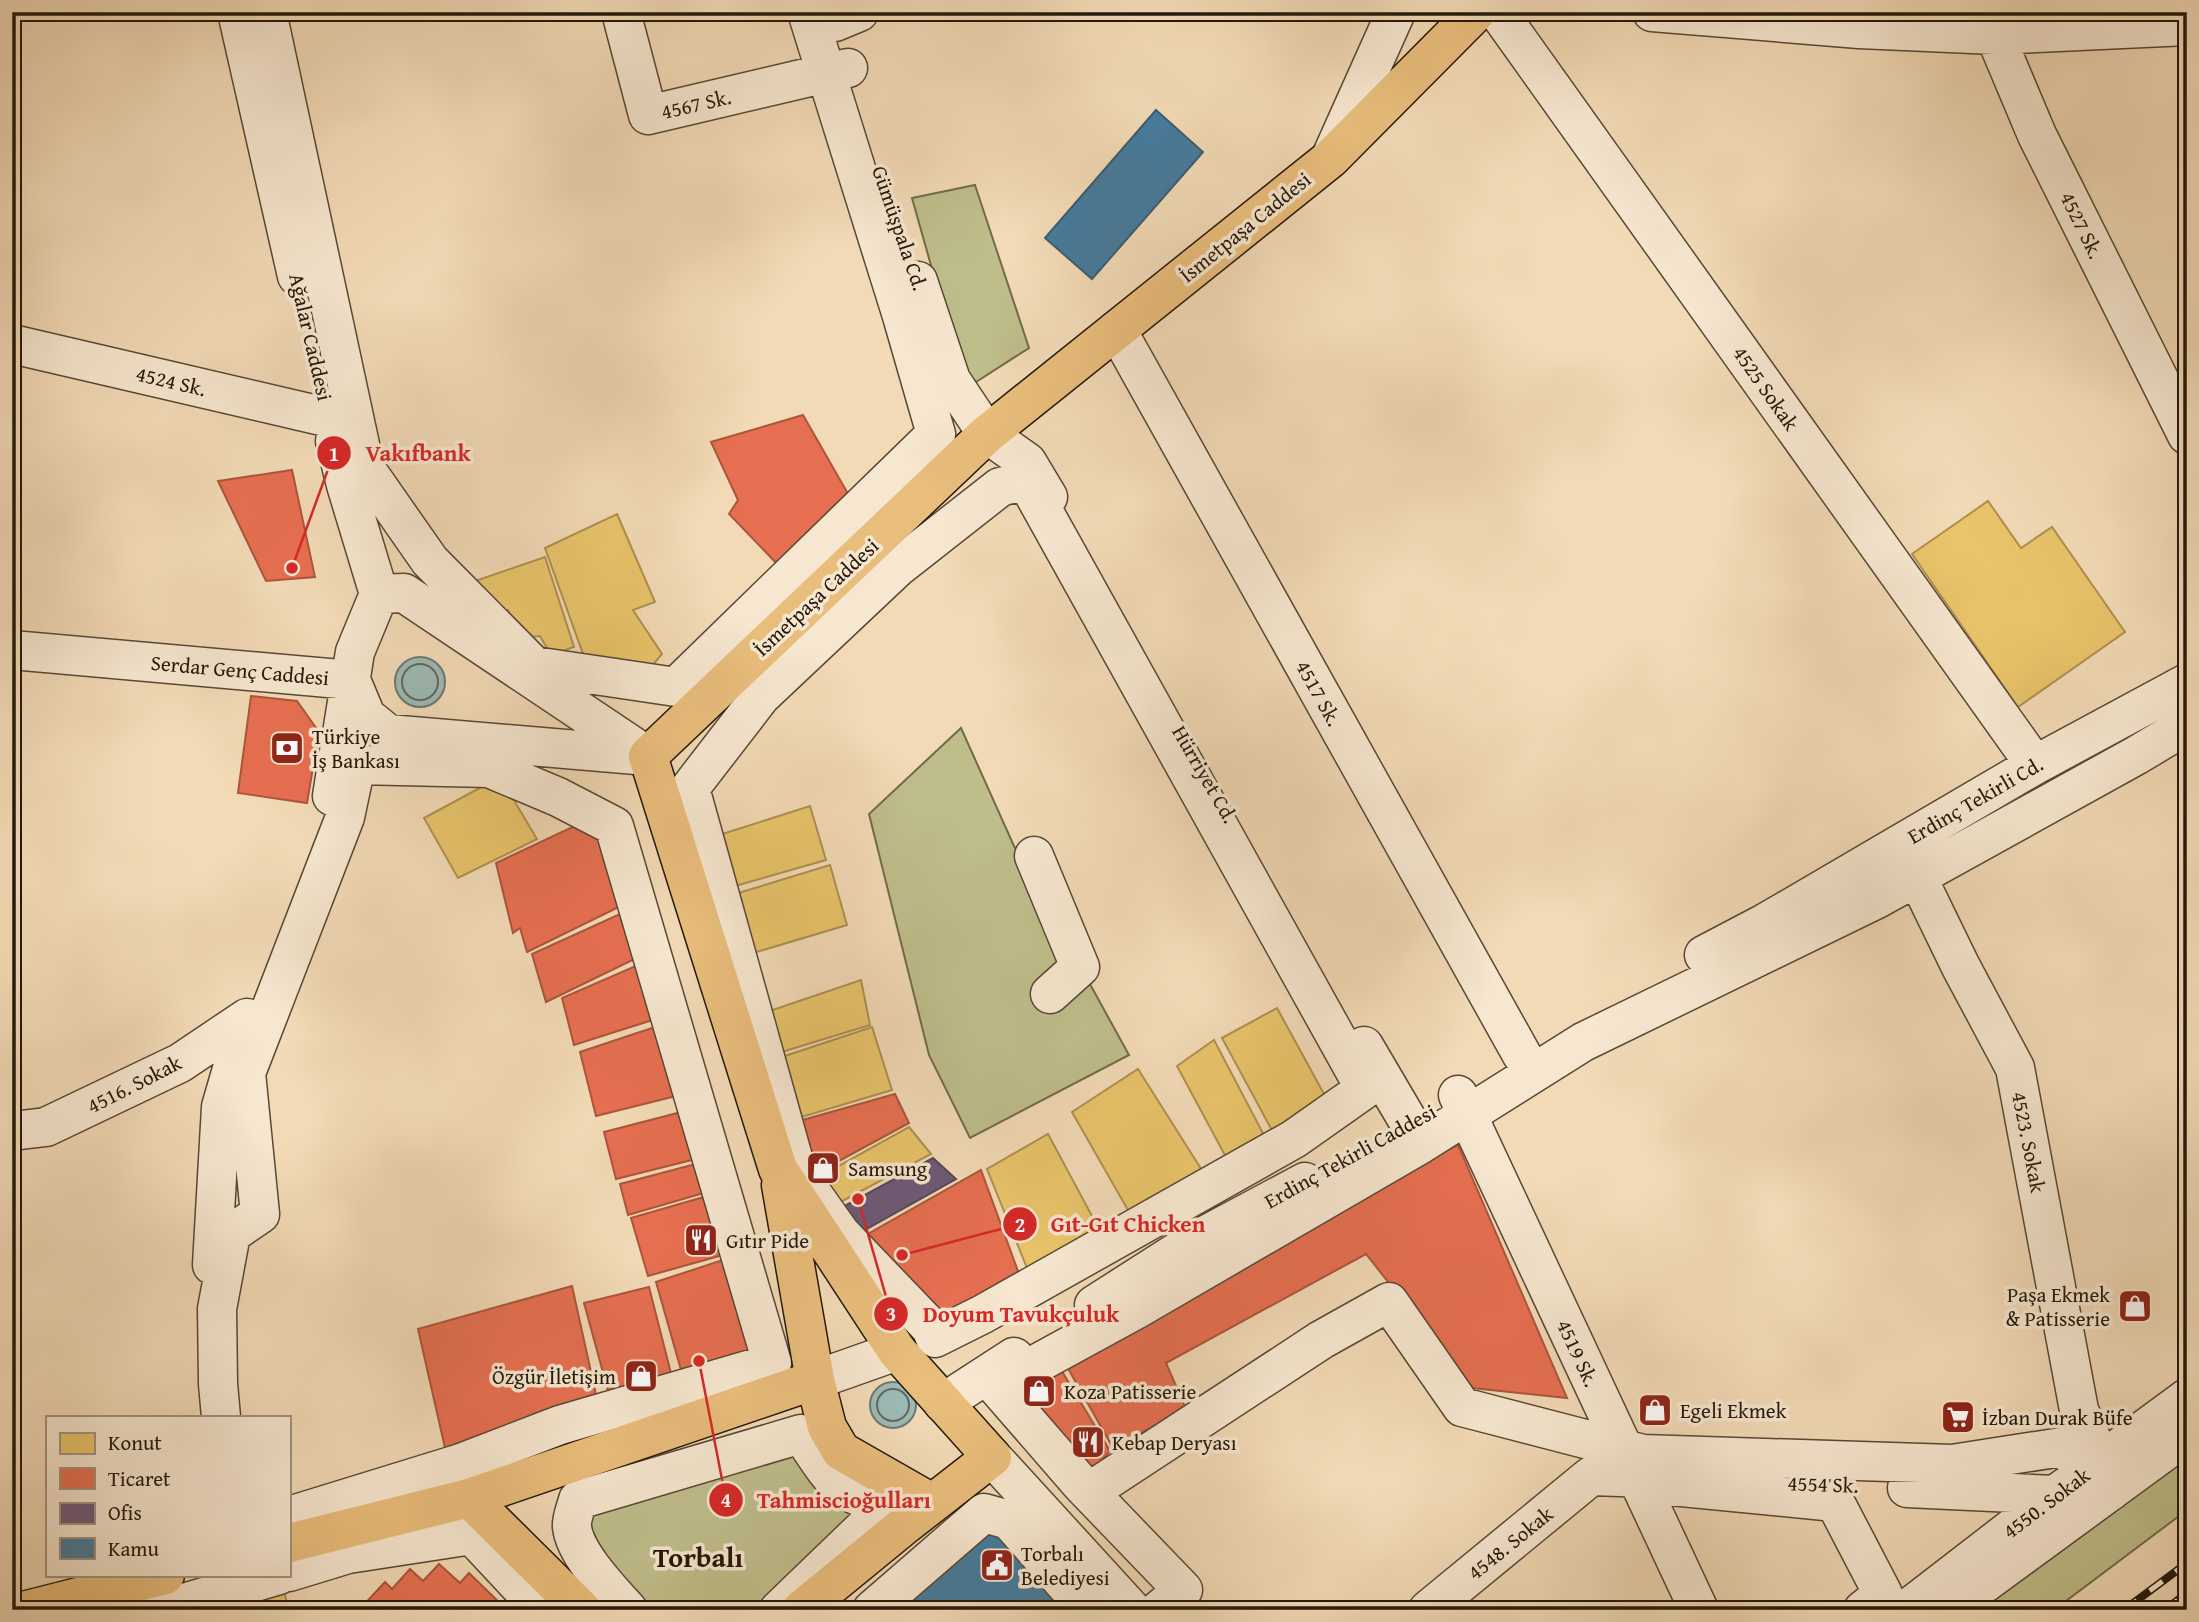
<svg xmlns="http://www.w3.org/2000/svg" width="2199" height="1622" viewBox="0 0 2199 1622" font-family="'Gentium Book Plus',serif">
  <rect width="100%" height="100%" fill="#f2dab6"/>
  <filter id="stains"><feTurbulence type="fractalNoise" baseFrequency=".00286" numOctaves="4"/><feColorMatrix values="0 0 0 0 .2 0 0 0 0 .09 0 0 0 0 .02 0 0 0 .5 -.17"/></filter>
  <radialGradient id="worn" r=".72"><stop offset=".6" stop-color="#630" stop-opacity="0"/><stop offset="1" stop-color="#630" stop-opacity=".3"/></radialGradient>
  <path fill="#bfbe8b" stroke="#716b4b" stroke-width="2" d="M975 185 1029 348 976 382 959 365 912 198Z
    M961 728 1014 846 1129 1055 970 1138 929 1055 869 814Z
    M803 1441 882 1508 775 1610H638L605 1574 578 1506Z
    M2187 1446V1510L2054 1610H1957Z"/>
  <path fill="#9db9b5" stroke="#6c7971" stroke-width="2" d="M395 682a25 25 0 1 1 50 0a25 25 0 1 1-50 0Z
    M870 1405a23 23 0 1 1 46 0a23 23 0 1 1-46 0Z"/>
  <path fill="#e9c46a" stroke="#ae904e" stroke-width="2" d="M1988 501 2021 548 2052 527 2125 632 2018 707 1912 554Z
    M617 514 655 602 633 610 662 654 647 672 587 665 545 548Z
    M545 557 574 647 551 655 540 636 517 638 508 610 491 613 475 581Z
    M500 777 537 839 458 878 424 818Z
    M810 806 826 860 728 888 713 837Z
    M830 865 847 925 750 954 732 895Z
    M861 980 870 1025 772 1055 761 1014Z
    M1277 1008 1329 1103 1274 1134 1222 1038Z
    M872 1027 892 1090 788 1121 773 1060Z
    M1214 1040 1265 1137 1227 1159 1177 1066Z
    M1138 1069 1203 1172 1129 1212 1072 1112Z
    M909 1127 931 1154 835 1205 815 1179Z
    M1048 1134 1099 1229 1027 1268 987 1169Z
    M283 1588 289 1610H209Z"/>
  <path fill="#e76f51" stroke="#ac553c" stroke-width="2" d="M803 415 851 499 782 569 729 514 738 500 711 442Z
    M292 470 315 577 266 581 218 481Z
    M251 696 297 701 319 732 307 803 238 793Z
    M585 821 605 829 627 903 527 952 520 928 513 933 496 863Z
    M629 910 643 955 546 1002 532 954Z
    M647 961 665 1016 574 1045 562 998Z
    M664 1024 688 1093 596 1116 580 1052Z
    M895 1094 909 1123 813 1175 792 1123Z
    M689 1110 704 1157 616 1179 604 1132Z
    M1458 1145 1567 1398 1472 1388 1366 1254 1166 1363 1186 1409 1113 1448 1062 1358 1381 1180Z
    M707 1161 714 1190 628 1215 620 1184Z
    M981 1170 1019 1274 937 1322 859 1239Z
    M714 1194 730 1253 648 1276 631 1218Z
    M732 1257 765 1362 685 1384 656 1282Z
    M572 1286 597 1399 445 1448 418 1329Z
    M649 1287 673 1381 610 1398 584 1303Z
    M1057 1363 1110 1451 1087 1478 1010 1389Z
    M439 1564 460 1583 469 1573 507 1610H359L385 1582 392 1589 410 1569 423 1581Z"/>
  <path fill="#6d597a" stroke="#574659" stroke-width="2" d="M933 1158 956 1179 856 1235 837 1210Z"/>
  <path fill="#457b9d" stroke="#3b5d71" stroke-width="2" d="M1156 110 1203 152 1092 279 1045 238Z
    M1005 1520 1080 1610H898Z"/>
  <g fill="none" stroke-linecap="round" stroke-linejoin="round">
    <path stroke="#606860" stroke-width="2" d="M402 682a18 18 0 1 1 36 0a18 18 0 1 1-36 0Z
      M877 1405a16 16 0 1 1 32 0a16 16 0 1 1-32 0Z"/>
    <g stroke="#574836" stroke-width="41">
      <path id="minor" d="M237 12 297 276
        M267 12 365 468 430 561 534 666 676 687 936 434 902 316 807 12
        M621 12 648 115 848 68
        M1498 12 2035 765
        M1652 12 1859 29 1995 35 2187 26
        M1986 14 2037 135 2187 435
        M835 22 859 12
        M1331 157 1396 12
        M918 281 951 380 987 434 1027 462 1048 497
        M1117 330 1522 1055
        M12 344 330 418
        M335 441 346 485 379 594
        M1026 480 1365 1089 1294 1139 983 1314 935 1338 931 1328 841 1234 797 1172 690 788 761 696 898 567 1000 487Z
        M379 594 404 593 646 755
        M12 650 351 680
        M351 680 366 716 388 734 648 756
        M332 796 355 652 379 594
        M1034 856 1080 967 1050 994
        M1907 856 1961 967 2015 1068 2079 1410 2101 1461
        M1704 955 1765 923 2035 765 2187 683
        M1364 1046 1411 1126
        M1458 1095 1699 1610
        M12 1131 46 1127 180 1063 247 1018
        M212 1265 221 1107 236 1055
        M1094 1305 1191 1243 1305 1182
        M815 1380 897 1351
        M943 1403 1014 1357
        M221 1417 218 1384 217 1309 231 1234 260 1214 246 1073 345 817 356 765 489 768 558 797 614 826 772 1363 560 1425 461 1463 289 1516
        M992 1457 1132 1610
        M1661 1477V1485L1835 1502 1883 1594 1863 1610
        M1907 1488 2055 1495
        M1089 1492 1321 1340 1389 1302 1462 1407 1643 1454 1952 1464 2062 1447 2111 1491
        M289 1572 348 1554 472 1535 542 1610
        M160 1610 279 1575
        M628 1610C610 1590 575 1554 572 1527 571 1519 576 1508 578 1500L801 1434C829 1474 836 1497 889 1504L779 1610
        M872 1610 984 1513 1009 1520 1088 1610
        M1159 1610 1183 1590 1081 1484 996 1386 1137 1309 1421 1144 1583 1042 1877 899 2137 755 2187 725
        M1428 1610 1591 1476 1679 1479
        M1906 1610 2055 1495 2187 1398
        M1948 1610 2187 1435"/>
    </g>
    <g stroke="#23180b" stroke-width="41">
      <path id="major" d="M781 1185 815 1380 827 1427 841 1451 932 1503
        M469 1498 582 1610
        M289 1543 469 1498 815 1380
        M27 1610 165 1575
        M801 1610 906 1524 992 1457 897 1351 778 1169 648 756 987 434 1330 159 1476 12"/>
    </g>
    <use href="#minor" stroke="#f7e7d0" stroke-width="38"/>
    <use href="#major" stroke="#e9bd7b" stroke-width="38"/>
    <g stroke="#23180b" stroke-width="8">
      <path id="rail" d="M2124 1610 2187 1563
        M2165 1610 2187 1593"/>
    </g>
    <use href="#rail" stroke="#f7e7d0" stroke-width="5" stroke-dasharray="16" stroke-linecap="butt"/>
  </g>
  <defs>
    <g id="bank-square" transform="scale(1.75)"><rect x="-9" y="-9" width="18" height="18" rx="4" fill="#8f2418" stroke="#f7e7d0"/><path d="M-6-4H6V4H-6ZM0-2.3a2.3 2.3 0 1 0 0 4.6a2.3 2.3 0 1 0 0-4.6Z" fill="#fff"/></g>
    <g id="shop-square" transform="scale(1.75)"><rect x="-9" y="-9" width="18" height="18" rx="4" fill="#8f2418" stroke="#f7e7d0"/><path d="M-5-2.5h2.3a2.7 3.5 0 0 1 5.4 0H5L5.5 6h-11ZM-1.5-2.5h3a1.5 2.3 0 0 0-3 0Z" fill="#fff"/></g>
    <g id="restaurant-square" transform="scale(1.75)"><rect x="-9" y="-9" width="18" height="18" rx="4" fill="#8f2418" stroke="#f7e7d0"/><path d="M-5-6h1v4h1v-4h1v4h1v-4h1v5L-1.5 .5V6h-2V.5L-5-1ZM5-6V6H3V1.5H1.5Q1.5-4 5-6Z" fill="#fff"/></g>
    <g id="supermarket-square" transform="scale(1.75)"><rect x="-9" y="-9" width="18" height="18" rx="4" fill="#8f2418" stroke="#f7e7d0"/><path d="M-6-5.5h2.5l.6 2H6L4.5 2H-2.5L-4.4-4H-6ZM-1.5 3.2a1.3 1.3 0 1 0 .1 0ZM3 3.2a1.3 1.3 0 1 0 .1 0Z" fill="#fff"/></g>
    <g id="civic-square" transform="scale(1.75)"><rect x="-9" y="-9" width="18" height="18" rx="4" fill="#8f2418" stroke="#f7e7d0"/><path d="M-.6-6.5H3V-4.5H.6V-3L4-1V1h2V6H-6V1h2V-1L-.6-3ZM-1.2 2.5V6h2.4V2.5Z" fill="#fff"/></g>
  </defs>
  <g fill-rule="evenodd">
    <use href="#bank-square" x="287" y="748"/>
    <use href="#shop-square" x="823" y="1168"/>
    <use href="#restaurant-square" x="701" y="1240"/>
    <use href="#shop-square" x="2135" y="1306"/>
    <use href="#shop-square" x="641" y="1376"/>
    <use href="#shop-square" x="1039" y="1391"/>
    <use href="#shop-square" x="1655" y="1410"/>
    <use href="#supermarket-square" x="1958" y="1417"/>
    <use href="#restaurant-square" x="1088" y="1442"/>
    <use href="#civic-square" x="997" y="1565"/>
  </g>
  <g text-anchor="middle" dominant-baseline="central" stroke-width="7" stroke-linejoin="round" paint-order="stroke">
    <g font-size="21" fill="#23180b" stroke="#f7e7d0">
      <text transform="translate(696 104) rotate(-13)">4567 Sk.</text>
      <text transform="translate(2082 225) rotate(64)">4527 Sk.</text>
      <text transform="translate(1245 227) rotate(-39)">İsmetpaşa Caddesi</text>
      <text transform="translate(900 228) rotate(71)">Gümüşpala Cd.</text>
      <text transform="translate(311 337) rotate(77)">Ağalar Caddesi</text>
      <text transform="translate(171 381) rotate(13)">4524 Sk.</text>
      <text transform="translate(1766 388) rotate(55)">4525 Sokak</text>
      <text transform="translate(816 597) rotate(-43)">İsmetpaşa Caddesi</text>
      <text transform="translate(240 670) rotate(5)">Serdar Genç Caddesi</text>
      <text transform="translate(1319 693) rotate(61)">4517 Sk.</text>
      <text transform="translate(1205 774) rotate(60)">Hürriyet Cd.</text>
      <text transform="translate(1975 800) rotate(-30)">Erdinç Tekirli Cd.</text>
      <text transform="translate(134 1084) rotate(-27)">4516. Sokak</text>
      <text transform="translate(2029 1142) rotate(79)">4523. Sokak</text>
      <text transform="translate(1350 1156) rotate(-29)">Erdinç Tekirli Caddesi</text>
      <text transform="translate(1578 1353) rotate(65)">4519 Sk.</text>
      <text transform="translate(1823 1484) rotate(2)">4554 Sk.</text>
      <text transform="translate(2046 1503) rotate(-37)">4550. Sokak</text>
      <text transform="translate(1510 1543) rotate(-39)">4548. Sokak</text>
    </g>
    <g font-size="21" fill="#23180b" stroke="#f7e7d0" text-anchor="start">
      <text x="312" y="736">Türkiye<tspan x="312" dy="24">İş Bankası</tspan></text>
      <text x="848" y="1168">Samsung</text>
      <text x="726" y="1240">Gıtır Pide</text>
      <text x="2110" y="1294" text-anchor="end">Paşa Ekmek<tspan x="2110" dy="24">&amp; Patisserie</tspan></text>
      <text x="616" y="1376" text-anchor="end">Özgür İletişim</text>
      <text x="1064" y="1391">Koza Patisserie</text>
      <text x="1680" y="1410">Egeli Ekmek</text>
      <text x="1982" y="1417">İzban Durak Büfe</text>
      <text x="1112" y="1442">Kebap Deryası</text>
      <text x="1021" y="1553">Torbalı<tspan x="1021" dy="24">Belediyesi</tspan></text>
    </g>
    <g font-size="28" font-weight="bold" fill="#23180b" stroke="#f7e7d0">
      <text x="698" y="1556">Torbalı</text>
    </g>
  </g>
  <path fill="none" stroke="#d62828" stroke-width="2.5" d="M292 568L334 453M902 1255L1020 1224M858 1199L891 1314M699 1361L726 1500"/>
  <g fill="#d62828" stroke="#f7e7d0" stroke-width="2.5">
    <circle cx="292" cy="568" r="7"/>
    <circle cx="902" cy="1255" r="7"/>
    <circle cx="858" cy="1199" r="7"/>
    <circle cx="699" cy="1361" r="7"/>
    <circle cx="334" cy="453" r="18"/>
    <circle cx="1020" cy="1224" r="18"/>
    <circle cx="891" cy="1314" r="18"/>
    <circle cx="726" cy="1500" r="18"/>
  </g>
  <g font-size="21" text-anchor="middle" font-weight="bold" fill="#fff">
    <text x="334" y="461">1</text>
    <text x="1020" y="1232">2</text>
    <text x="891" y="1321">3</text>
    <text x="726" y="1507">4</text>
  </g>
  <g font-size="23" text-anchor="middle" font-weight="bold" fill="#d62828" stroke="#f7e7d0" stroke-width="7" stroke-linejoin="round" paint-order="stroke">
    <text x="418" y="461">Vakıfbank</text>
    <text x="1128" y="1232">Gıt-Gıt Chicken</text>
    <text x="1021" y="1322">Doyum Tavukçuluk</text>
    <text x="844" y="1508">Tahmiscioğulları</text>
  </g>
  <rect width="2199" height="1622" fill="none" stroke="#f2dab6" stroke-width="42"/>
  <rect x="14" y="14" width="2171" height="1594" fill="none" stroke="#23180b" stroke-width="3.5"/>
  <rect x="21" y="21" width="2157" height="1580" fill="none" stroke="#23180b" stroke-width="2"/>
  <rect x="46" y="1416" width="245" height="161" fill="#f7e7d0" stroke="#a29481" stroke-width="2"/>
  <rect x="60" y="1433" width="35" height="21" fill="#e9c46a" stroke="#a29481" stroke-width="2"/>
  <text x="108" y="1450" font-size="21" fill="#23180b">Konut</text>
  <rect x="60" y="1468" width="35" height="21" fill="#e76f51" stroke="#a29481" stroke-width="2"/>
  <text x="108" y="1486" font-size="21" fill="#23180b">Ticaret</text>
  <rect x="60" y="1503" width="35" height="21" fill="#6d597a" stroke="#a29481" stroke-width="2"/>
  <text x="108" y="1520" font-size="21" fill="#23180b">Ofis</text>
  <rect x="60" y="1538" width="35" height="21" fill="#457b9d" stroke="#a29481" stroke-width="2"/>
  <text x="108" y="1556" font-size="21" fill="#23180b">Kamu</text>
  <rect width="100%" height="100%" filter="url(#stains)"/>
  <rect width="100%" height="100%" fill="url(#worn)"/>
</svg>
